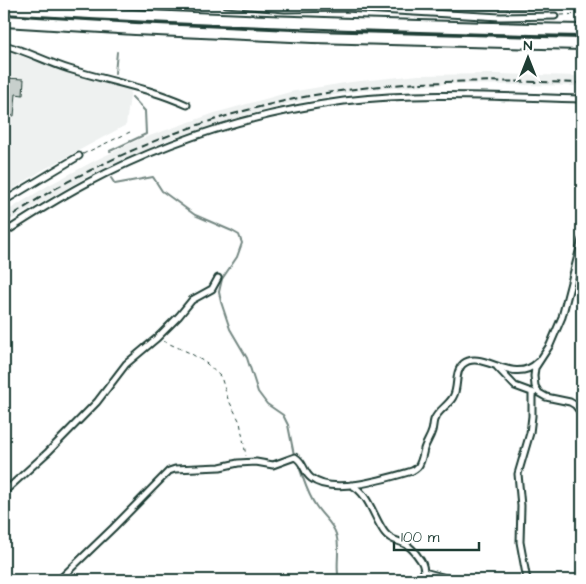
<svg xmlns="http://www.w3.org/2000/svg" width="586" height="584" viewBox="0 0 586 584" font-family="'Architects Daughter',sans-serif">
  <rect width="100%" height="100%" fill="#fff"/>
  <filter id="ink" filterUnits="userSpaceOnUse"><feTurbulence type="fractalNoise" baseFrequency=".02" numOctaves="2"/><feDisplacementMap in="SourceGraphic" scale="10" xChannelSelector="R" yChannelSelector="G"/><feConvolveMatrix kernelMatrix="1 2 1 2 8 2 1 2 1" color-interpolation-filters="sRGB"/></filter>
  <g filter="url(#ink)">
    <path fill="#eef1f0" d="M4 50 64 71 131 89 126 125 41 171 4 195Z
      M495 74 582 76V86L446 84 358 91 291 103 243 116 167 140 88 176 4 224V213L49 185 96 160 138 140 215 113 290 92 351 82 419 75Z"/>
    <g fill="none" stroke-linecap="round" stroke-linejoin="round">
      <path stroke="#758883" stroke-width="2" d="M370 4 485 9H582
        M115 73 117 52
        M110 151 146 134 145 111 132 97
        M111 178 115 184 153 177 162 191 195 215 232 231 239 235 242 243 237 257 222 279 219 292 221 302 230 329 247 358 258 392 267 404 283 415 288 425 294 455
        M299 467C304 480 308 495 316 506 323 517 332 522 336 534 341 550 335 565 339 580"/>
    </g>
    <path fill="#c7cfcc" stroke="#1f3d34" d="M4 78 24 79 23 95 16 94 14 116 4 115Z"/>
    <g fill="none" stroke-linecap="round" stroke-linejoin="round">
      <g stroke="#1f3d34" stroke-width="9">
        <path id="minor" d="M226 4 285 9 345 8 500 17 555 16
          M4 45C27 51 47 62 69 69 108 81 150 88 187 105
          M4 201 79 156
          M4 233C30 216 57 199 85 184 165 141 254 113 344 101 423 91 503 97 582 99
          M582 240 562 317 550 345 535 368 534 376 535 386 539 393 546 397 570 402 575 405 582 414
          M497 367 515 386 534 393
          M351 485C369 493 374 519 385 533 391 541 398 540 405 544 412 547 417 555 421 561 425 567 424 574 424 580
          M4 492 48 452 97 402 126 364 157 338 179 316 192 300 212 289 218 278
          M424 572 446 578 476 580
          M59 580 113 528 169 471 175 469 220 467 238 463 256 462 273 465 295 457C305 463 303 472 311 478 332 496 388 478 412 471 416 469 419 467 420 463 422 459 423 453 424 449 426 443 430 438 432 431 433 428 433 423 434 420 438 410 448 406 453 397 459 387 454 372 463 364 482 348 513 387 538 362
          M527 580 520 542 521 506 518 474 530 433 532 416V392"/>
      </g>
      <g stroke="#1f3d34" stroke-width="14">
        <path id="motorway" d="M4 8C196 20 389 26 582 30
          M4 21 135 29 313 37 582 44"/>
      </g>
      <path stroke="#1f3d34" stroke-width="1" stroke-dasharray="4 4" stroke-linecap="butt" d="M561 15 582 14
        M83 154 130 132
        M163 341 190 353 206 363 221 377 228 399 240 422 246 456"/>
      <use href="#minor" stroke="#fff" stroke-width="5"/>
      <use href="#motorway" stroke="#fff" stroke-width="10"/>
      <path stroke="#1f3d34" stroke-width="2" stroke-dasharray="8 4" stroke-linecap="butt" d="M4 221C31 203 59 185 89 171 171 129 264 100 355 89 430 79 507 81 582 83"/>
    </g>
  </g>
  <rect width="586" height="584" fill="none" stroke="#fff" stroke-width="20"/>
  <rect x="10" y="10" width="566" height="564" fill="none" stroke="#1f3d34" stroke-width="2" filter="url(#ink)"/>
  <g transform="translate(528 58)" stroke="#ffffff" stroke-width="4" paint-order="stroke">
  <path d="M0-4L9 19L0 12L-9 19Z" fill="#1f3d34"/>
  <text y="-8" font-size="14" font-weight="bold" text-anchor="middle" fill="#1f3d34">N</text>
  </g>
  <path d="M394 542v8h85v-8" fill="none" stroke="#1f3d34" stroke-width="2.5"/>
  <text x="401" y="542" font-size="15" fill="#1f3d34" stroke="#ffffff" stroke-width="4" paint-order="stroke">100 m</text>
</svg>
